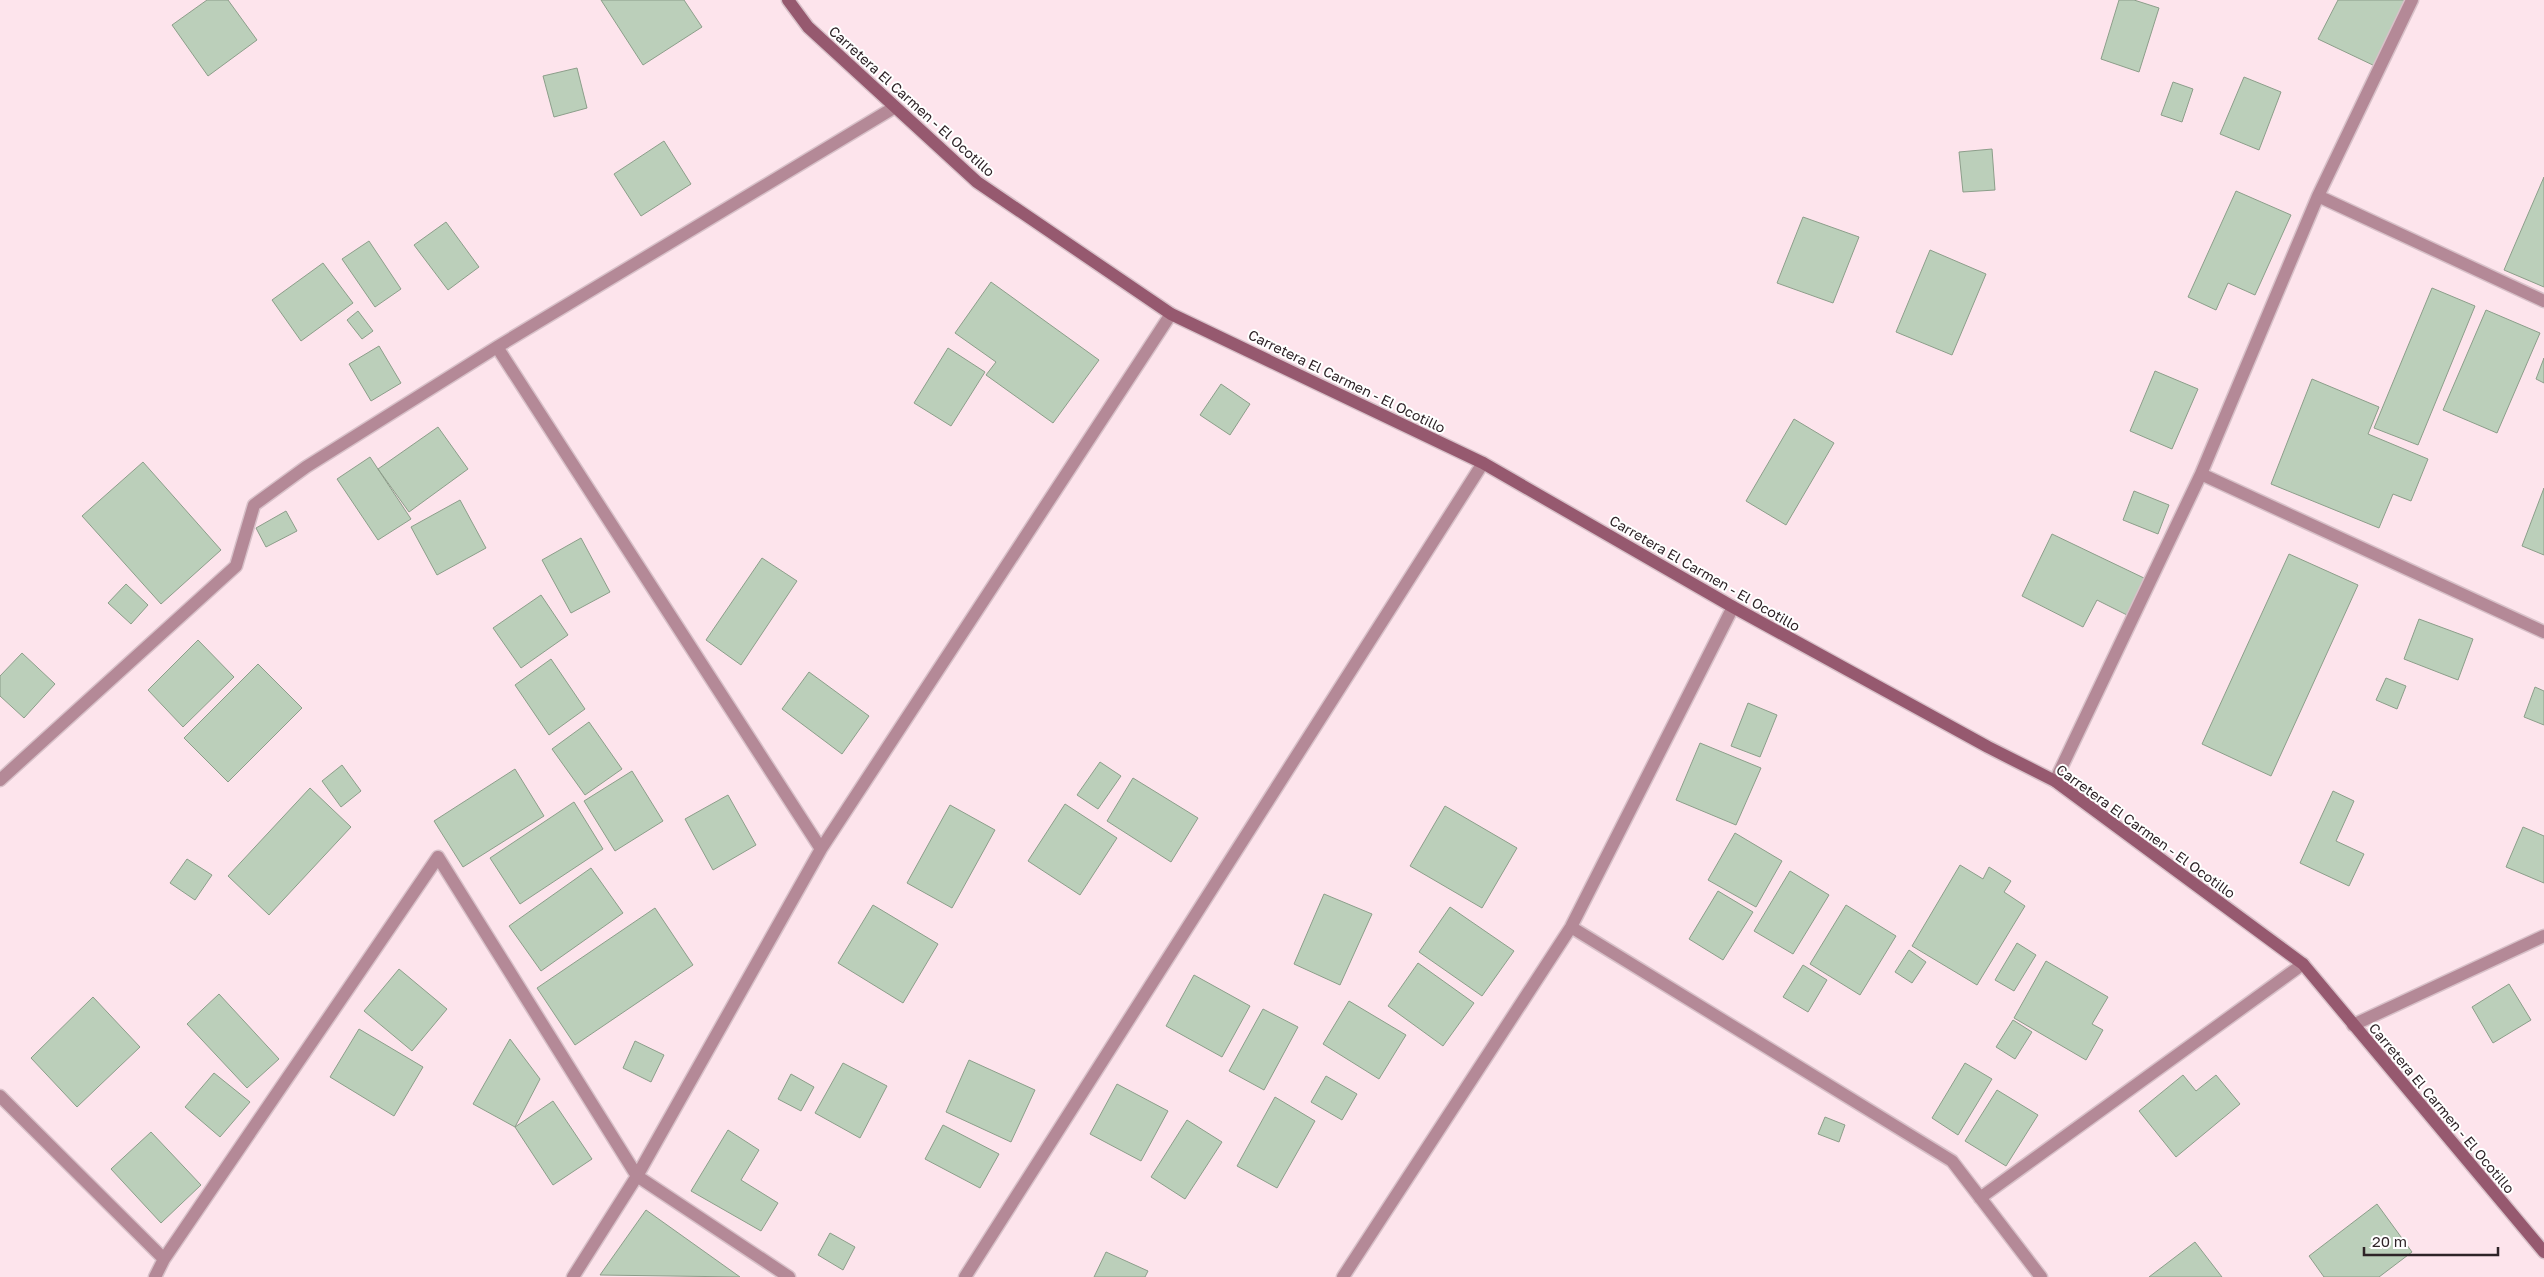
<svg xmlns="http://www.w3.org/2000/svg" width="2544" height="1277" viewBox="0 0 2544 1277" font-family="'Golos Text',sans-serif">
  <rect width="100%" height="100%" fill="#fde4ec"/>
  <path fill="#bbcfba" stroke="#8c9e8a" d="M207 0H228L257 40 208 76 172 25Z
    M601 0H684L702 27 643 65Z
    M2119 0H2134L2159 8 2139 72 2101 59Z
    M2338 0H2410L2377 67 2318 39Z
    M577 68 587 108 554 117 543 76Z
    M2244 77 2281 92 2259 150 2220 134Z
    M2173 82 2193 89 2182 122 2161 115Z
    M664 141 691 184 641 216 614 174Z
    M1992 149 1995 190 1963 192 1959 152Z
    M2544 177V287L2504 270Z
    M2236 191 2291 215 2255 295 2228 283 2216 310 2188 297Z
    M1803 217 1859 237 1833 303 1777 283Z
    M446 222 479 267 448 290 414 245Z
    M369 241 401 289 375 307 342 259Z
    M1930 250 1986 274 1952 355 1896 332Z
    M323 263 353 303 301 341 272 300Z
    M991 282 1099 360 1053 423 986 375 996 362 955 333Z
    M2432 288 2475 306 2418 445 2374 428Z
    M2486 310 2540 333 2497 433 2443 410Z
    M358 311 373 331 362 339 347 320Z
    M379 346 401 383 371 401 349 364Z
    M948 348 985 372 951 426 914 403Z
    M2544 358V383L2536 379Z
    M2155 371 2198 389 2172 449 2130 431Z
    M2312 379 2379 407 2368 434 2428 459 2411 501 2393 494 2379 528 2271 484Z
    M1221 384 1250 404 1230 435 1200 415Z
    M1794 419 1834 443 1786 525 1746 501Z
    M438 427 468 469 409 512 378 469Z
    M370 457 411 519 378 540 337 479Z
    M143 462 221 550 161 604 82 516Z
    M2544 488V555L2522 546Z
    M2134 491 2169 505 2158 534 2123 520Z
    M460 500 486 548 437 575 411 527Z
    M286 511 297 531 266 547 256 528Z
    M2052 534 2146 579 2129 616 2097 600 2083 627 2022 596Z
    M581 538 610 592 571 613 542 560Z
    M2289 554 2358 585 2271 776 2202 744Z
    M762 558 797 581 741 665 706 640Z
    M126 584 148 605 131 624 108 603Z
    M541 595 568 635 521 668 493 628Z
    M2419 619 2473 639 2458 680 2404 659Z
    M198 640 234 677 183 727 148 690Z
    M22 653 55 684 24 718 0 696V676Z
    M551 659 585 709 549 735 515 685Z
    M258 664 302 708 228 782 184 738Z
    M809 672 869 716 842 754 782 709Z
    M2386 678 2406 686 2397 709 2376 700Z
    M2535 687 2544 691V725L2524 717Z
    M1748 703 1777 715 1760 757 1731 746Z
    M589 722 622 769 585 795 552 749Z
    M1700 743 1761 768 1736 825 1676 800Z
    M1100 762 1121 776 1098 809 1077 795Z
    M342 765 361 791 341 807 322 781Z
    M515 769 544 816 463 867 434 821Z
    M632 771 663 821 615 851 584 801Z
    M1133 778 1198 818 1171 862 1107 821Z
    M310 788 351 827 269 915 228 876Z
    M2333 791 2354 801 2336 841 2364 854 2349 886 2300 863Z
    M728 795 756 845 713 870 685 819Z
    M574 802 603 849 520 904 490 858Z
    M1065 804 1117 838 1080 895 1028 861Z
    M950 805 995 830 952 908 907 883Z
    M1445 806 1517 848 1482 908 1410 866Z
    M2523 827 2544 836V883L2506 867Z
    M1735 833 1782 861 1756 907 1708 880Z
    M187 859 212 875 195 900 170 883Z
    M1960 865 1983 879 1989 867 2011 881 2004 892 2025 906 1977 985 1912 946Z
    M591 868 623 913 541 971 509 926Z
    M1790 871 1829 895 1793 954 1754 931Z
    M1718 891 1753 912 1723 960 1689 939Z
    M1324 894 1372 914 1340 985 1294 964Z
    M873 905 938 944 903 1003 838 963Z
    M1846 905 1896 936 1860 995 1810 964Z
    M1450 907 1514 951 1482 996 1419 952Z
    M655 908 693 965 575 1045 537 988Z
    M2017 943 2036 955 2014 991 1995 980Z
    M1909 950 1926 962 1912 983 1895 972Z
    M2046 961 2108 997 2092 1024 2103 1030 2086 1060 2014 1018Z
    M1418 963 1474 1003 1443 1046 1388 1006Z
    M1803 965 1827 980 1808 1012 1783 997Z
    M399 969 447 1009 412 1051 364 1011Z
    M1194 975 1250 1006 1222 1057 1166 1026Z
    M2509 984 2531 1020 2493 1043 2472 1007Z
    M219 994 279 1059 247 1088 187 1024Z
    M93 997 140 1047 77 1107 31 1058Z
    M1349 1001 1406 1035 1379 1079 1323 1044Z
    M1263 1009 1298 1027 1264 1090 1229 1071Z
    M2013 1020 2032 1032 2015 1059 1996 1047Z
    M359 1029 423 1067 394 1116 330 1077Z
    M510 1039 540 1079 515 1127 473 1104Z
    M635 1041 664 1055 651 1082 623 1068Z
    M969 1060 1035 1090 1011 1142 946 1112Z
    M843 1063 887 1086 860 1138 815 1113Z
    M1965 1063 1992 1079 1958 1135 1932 1118Z
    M214 1073 250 1102 220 1137 185 1107Z
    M791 1074 814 1087 801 1111 778 1099Z
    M2183 1075 2196 1091 2216 1075 2240 1104 2176 1157 2139 1111Z
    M1326 1076 1357 1094 1342 1120 1311 1102Z
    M1117 1084 1168 1111 1141 1161 1090 1134Z
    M1997 1090 2038 1115 2006 1166 1965 1141Z
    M1275 1097 1315 1121 1277 1188 1237 1166Z
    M553 1101 592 1159 553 1185 515 1127Z
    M1825 1117 1845 1125 1839 1142 1818 1134Z
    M1187 1120 1222 1142 1185 1199 1151 1177Z
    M943 1125 999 1154 980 1188 925 1159Z
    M728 1130 759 1150 741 1180 778 1203 761 1231 691 1191Z
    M151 1132 201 1185 161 1223 111 1169Z
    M2377 1204 2412 1252 2379 1277H2324L2309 1256Z
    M646 1210 740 1277 600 1275Z
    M830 1233 855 1247 843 1270 818 1255Z
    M2195 1242 2222 1277H2149Z
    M1106 1252 1148 1271 1145 1277H1094Z"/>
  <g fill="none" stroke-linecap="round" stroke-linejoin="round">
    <g stroke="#d8c1c9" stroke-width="15">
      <path id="minor" d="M2318 196 2544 301
        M497 347 821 849
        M2201 474 2544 632
        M0 780 236 566 254 505 306 467 497 347 895 107
        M2055 781 2201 474 2318 196 2412 0
        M1571 927 1952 1161 2041 1277
        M2353 1025 2544 936
        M0 1096 164 1259
        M1980 1198 2303 964
        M155 1277 164 1259 438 857 637 1176 789 1277
        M573 1277 637 1176 821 849 1171 314
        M965 1277 1483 463
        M1343 1277 1571 927 1733 607"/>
    </g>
    <g stroke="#d8c1c9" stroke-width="15">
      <path id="secondary" d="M788 0 808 27 977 182 1171 314 1483 463 1733 607 1988 747 2055 781 2303 964 2544 1252"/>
    </g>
    <use href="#minor" stroke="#b48997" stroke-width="12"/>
    <use href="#secondary" stroke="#96596f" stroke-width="12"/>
  </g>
  <g text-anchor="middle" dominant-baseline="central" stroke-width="4" stroke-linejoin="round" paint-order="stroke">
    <g font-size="14" fill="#2e2327" stroke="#fff">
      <text transform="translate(912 101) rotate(42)">Carretera El Carmen - El Ocotillo</text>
      <text transform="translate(1347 381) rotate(26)">Carretera El Carmen - El Ocotillo</text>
      <text transform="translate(1705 573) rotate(30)">Carretera El Carmen - El Ocotillo</text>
      <text transform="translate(2146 831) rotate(36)">Carretera El Carmen - El Ocotillo</text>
      <text transform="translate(2442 1108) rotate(50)">Carretera El Carmen - El Ocotillo</text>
    </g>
  </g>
  <path d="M2364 1247v8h134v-8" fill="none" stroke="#2e2327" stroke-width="2.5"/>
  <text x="2372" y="1247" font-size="15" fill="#2e2327" stroke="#ffffff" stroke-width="4" paint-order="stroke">20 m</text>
</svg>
